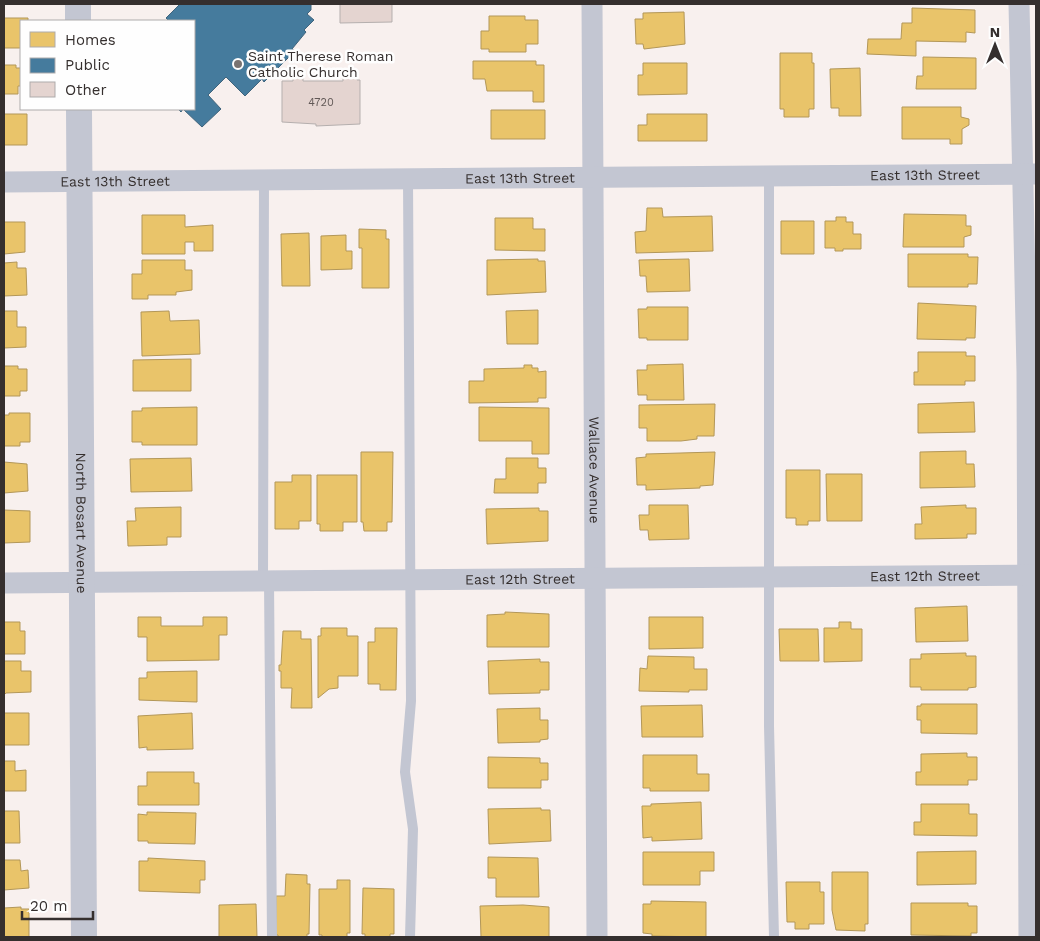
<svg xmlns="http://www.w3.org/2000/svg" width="1040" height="941" viewBox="0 0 1040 941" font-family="'Work Sans',sans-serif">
  <rect width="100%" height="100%" fill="#f8f0ee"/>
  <path fill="#e9c46a" stroke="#b39758" d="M912 8 975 10V33L966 32V42L916 41V56L867 54 868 39H901L902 23H912Z
    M684 12 685 44 644 49 643 44H636L635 19H643V13Z
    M489 16H525V20H538V44H526V52H489V49H481V31H489Z
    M4 18H28V21H21V48H4Z
    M780 53H812V63H814V109H809V117H784V109H780Z
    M923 57 976 58V89H916L917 76H923Z
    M473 61H536V65H544V102H533V91H487L485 79H473Z
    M643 63H687V94L638 95V75H643Z
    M4 65H16V68H21V86H18V94H4Z
    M860 68 861 116H839V108H831L830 69Z
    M902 107H961V117L969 119V125L962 129V144H950V139H902Z
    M491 110H545V139H491Z
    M4 114H27V145H4Z
    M647 114H707V141H638V125H647Z
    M647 208H662L663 217 712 216 713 251 636 253 635 232 646 231Z
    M904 214 966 215V226H971V235L964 237V247H903Z
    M142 215H185V227L213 225V251H194V242H185V254H142Z
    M836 217H846V222H853V234H861V249H843V251H835V248H825V221H836Z
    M495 218H533V229H545V251L495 250Z
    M781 221H814V254H781Z
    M4 222H25V252L4 254Z
    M359 229 386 230V239H389V288H362V248H359Z
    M309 233 310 286H282L281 234Z
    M346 235V251H352V269L321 270V236Z
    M908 254H968V257H978L977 284H968V287H908Z
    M538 259V261H545L546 292 487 295V260Z
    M689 259 690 291 647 292 646 276H640L639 260Z
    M142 260H185V270H192V290L176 292V295H148V299H132V274H142Z
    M17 262V268H26L27 295 4 296V263Z
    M918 303 976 306 975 338H966V340L917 339Z
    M647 307H688V340H647V338H639L638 309H647Z
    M538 310V344H507L506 311Z
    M4 311H17V327H26V347L4 348Z
    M169 311 170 321 199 320 200 354 142 356 141 312Z
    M918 352H966V356H975V381H965V385H914V372H918Z
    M191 359V391H133V360Z
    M683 364 684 400H647V395H638L637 370H647V365Z
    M524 365H532V368H538V372L546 371V398H538V402L469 403V381H484V369L524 368Z
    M4 366H18V369H27V391H20V396H4Z
    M974 402 975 432 918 433V404Z
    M715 404 714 436H697V439L681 441H647V428H639V405Z
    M197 407V445H142V442H132V411H142V408Z
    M479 407 549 408V454H532V441H479Z
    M9 413H30V442H20V446H4V415H9Z
    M966 451V464H974L975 487 920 488V452Z
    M361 452H393L392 522H387V531H364L363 522H361Z
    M715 452 713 485 700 486V488L646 490V485H637L636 458 646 457V454Z
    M191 458 192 491 131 492 130 459Z
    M506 458H538V468H546V483H538V493H494L495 479H506Z
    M4 462 27 464 28 491 4 493Z
    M786 470H820V521H808V525H796V518H786Z
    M826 474H862V521H827Z
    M292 475H311V521H299V529H275V482H292Z
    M317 475H357V522H343V531H320V524H317Z
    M649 505H688L689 539 649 540 648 530H640L639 515H649Z
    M966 505V508H976V534H967V538L915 539V524H922L921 507Z
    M181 507V537H167V545L128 546 127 521H136L135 508Z
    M539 508V511H548V541L487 544 486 509Z
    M4 510 30 511V542L4 543Z
    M967 606 968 641 916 642 915 608Z
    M505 612 549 614V647H487V615L505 614Z
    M138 617H161V626H203V617H227V635H219V660L147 661V637H138Z
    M649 617H703V648L649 649Z
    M4 622H20V631H25V654H4Z
    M839 622H851V629H862V661L824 662V628H839Z
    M321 628H347V636H358V676H338V688L329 689 318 698V636H321Z
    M375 628H397L396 690H380V684H368V642H375Z
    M779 629H818L819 661H780Z
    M283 631H301V639H311L312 708H291L292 688H281V671H279V665H281Z
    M966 653V656H976V687L968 688V690H921V687H910V659H921V654Z
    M648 656 694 657V669H707V690H689V692L639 691 640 668 647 669Z
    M540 659V662H549V690H540V693L489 694 488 661Z
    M4 661H21V671H31V692L6 693 4 695Z
    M197 671V702L139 700V678H147V672Z
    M921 704H977V734L921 733V720H917V706H921Z
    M702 705 703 737H642L641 706Z
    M540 708V720H548V739L540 740V742L498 743 497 709Z
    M4 713H29V745H4Z
    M192 713 193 749 147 750V747L139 748 138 716Z
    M967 753V757H977V780H968V785H916V772H921V754Z
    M643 755H697V774H709V791H650V788H643Z
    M488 757 540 758V763H548V780H541V788H488Z
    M4 761H15V771L26 770V791H4Z
    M147 772H194V783H199V805H138V786H147Z
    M701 802 702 839 652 841V837L643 838 642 806H651V804Z
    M921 804H969V814H977V836L914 835V822H921Z
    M541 808V810H550L551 841 489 844 488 809Z
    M4 811H19L20 843H4Z
    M147 812 196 813 195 844 148 843V841H138V814L147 815Z
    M976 851V884L917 885V852Z
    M643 852H714V871H700V885H643Z
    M488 857 538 858 539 897H496V878H488Z
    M148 858 205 861V880H200V893L139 891V861H148Z
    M4 860H20L21 871 28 870 29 888 4 890Z
    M832 872H868V924H865V931L836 930 832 910Z
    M286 874 307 875V884H310L309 934H307V937H278V935H276V896H285Z
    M337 880H350V933H347V937H322V935H319V889H337Z
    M786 882H820V892H824V924H809V929H795V922H787Z
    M363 888 394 889V934H390V937H365V934H362Z
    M651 901 706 902V937L652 936V934L643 933V904H651Z
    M911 903H968V906H977V933H971V936L911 935Z
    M256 904 257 937H219V905Z
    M523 905 549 907V937H481L480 906Z
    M21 907V909H29V937H4V908Z"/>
  <path fill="#457b9d" stroke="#40647c" d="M180 4H311V10L307 14 314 20 304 30 306 32 292 49 295 51 264 82 262 79 245 96 226 77 208 95 221 109 202 127 183 109 181 112 178 109H194V21H169L166 18Z"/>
  <path fill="#e4d4d0" stroke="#b5afae" d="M340 4H392V22L340 23Z
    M343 76H357V80H360V124L316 126V124L282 122V81H293V77H303V81H343Z"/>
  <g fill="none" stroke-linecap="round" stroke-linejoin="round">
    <path stroke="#c3c6d2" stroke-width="10" d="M769 176V726L774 937
      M408 179 411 701 405 772 413 829 410 937
      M263 581 264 180
      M269 581 272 937"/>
    <g stroke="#c3c6d2" stroke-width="21">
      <path id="s1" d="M592 4 597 937"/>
      <path d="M1019 4 1027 372 1029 937"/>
      <path id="s2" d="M4 182 1036 174"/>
      <path id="s3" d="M4 583 1036 575"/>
    </g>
    <g stroke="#c3c6d2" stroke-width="26">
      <path d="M78 4V21"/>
      <path id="s4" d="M79 109 84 937"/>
    </g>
  </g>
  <circle fill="#797371" stroke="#fefefe" stroke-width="2" cx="238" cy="64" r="5"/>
  <g text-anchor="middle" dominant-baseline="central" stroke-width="5" stroke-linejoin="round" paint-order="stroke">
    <g font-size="11" fill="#615856">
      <text x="321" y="102">4720</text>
    </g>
    <g font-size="14" fill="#352f2e" stroke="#fefefe" text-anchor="start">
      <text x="248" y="56">Saint Therese Roman<tspan x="248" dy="16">Catholic Church</tspan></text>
    </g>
    <g font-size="14" fill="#352f2e" stroke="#fefefe">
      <text stroke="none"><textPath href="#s2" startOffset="921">East 13th Street</textPath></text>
      <text stroke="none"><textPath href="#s2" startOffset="516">East 13th Street</textPath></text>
      <text stroke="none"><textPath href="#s2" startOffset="111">East 13th Street</textPath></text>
      <text stroke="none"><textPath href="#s1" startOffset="466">Wallace Avenue</textPath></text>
      <text stroke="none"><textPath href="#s4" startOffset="414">North Bosart Avenue</textPath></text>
      <text stroke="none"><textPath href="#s3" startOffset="921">East 12th Street</textPath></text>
      <text stroke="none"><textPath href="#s3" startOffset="516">East 12th Street</textPath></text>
    </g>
  </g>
  <rect width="1040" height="941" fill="none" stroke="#352f2e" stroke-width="10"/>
  <rect x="20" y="20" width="175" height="90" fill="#fefefe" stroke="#aeabab"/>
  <rect x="30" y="32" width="25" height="15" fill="#e9c46a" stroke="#aeabab"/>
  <text x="65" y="45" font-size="15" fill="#352f2e">Homes</text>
  <rect x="30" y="58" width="25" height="15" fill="#457b9d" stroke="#aeabab"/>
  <text x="65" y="70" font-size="15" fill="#352f2e">Public</text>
  <rect x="30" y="82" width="25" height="15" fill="#e4d4d0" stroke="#aeabab"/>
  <text x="65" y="95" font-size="15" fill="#352f2e">Other</text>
  <g transform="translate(995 45)" stroke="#fefefe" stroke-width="4" paint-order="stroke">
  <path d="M0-4L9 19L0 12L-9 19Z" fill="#352f2e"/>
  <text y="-8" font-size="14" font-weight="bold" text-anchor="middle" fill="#352f2e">N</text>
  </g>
  <path d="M22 911v8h71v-8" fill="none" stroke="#352f2e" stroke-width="2.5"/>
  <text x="30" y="911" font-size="15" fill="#352f2e" stroke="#fefefe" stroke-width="4" paint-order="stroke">20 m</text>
</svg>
